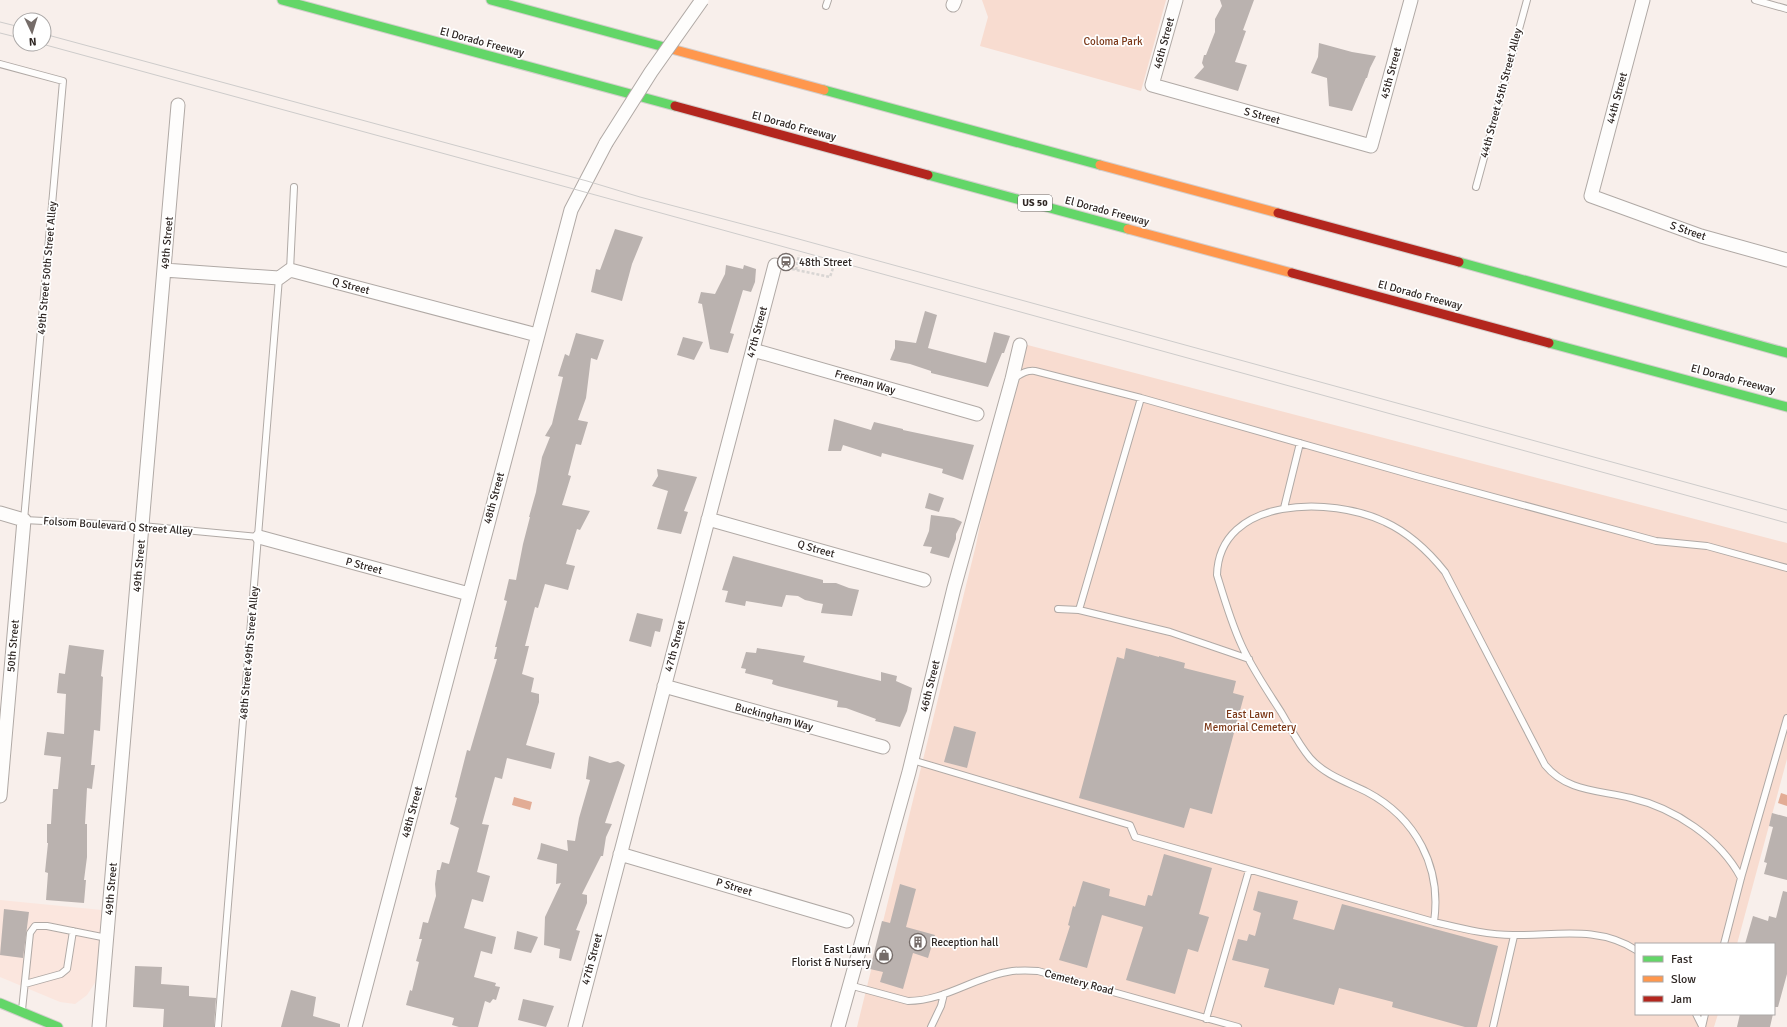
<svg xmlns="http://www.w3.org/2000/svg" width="1787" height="1027" viewBox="0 0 1787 1027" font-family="Signika,sans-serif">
  <rect width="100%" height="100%" fill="#f8efeb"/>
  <path fill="#fbe6de" d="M0 900 102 910 98 978 87 995 75 1004 60 1002 0 977Z"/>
  <path fill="#f8dcd0" d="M982 0H1166L1141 91 980 46 988 17Z
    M1016 342 1787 543V759L1737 944H1636V1014H1718L1714 1027H857L976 545Z"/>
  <path fill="#e2ac95" d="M1781 793 1787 795V806L1778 803Z
    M514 797 532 802 530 810 512 805Z"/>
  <path fill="#bab2af" d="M1220 0H1254L1243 30 1246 31 1235 62 1247 65 1238 91 1194 78 1204 67 1202 63 1204 55H1206L1215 32V19L1222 6Z
    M1319 43 1352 52 1376 56 1370 68 1367 78H1366L1352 111 1329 106 1327 78 1311 73 1318 57Z
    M615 229 643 237 632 264 622 301 591 292 596 269 600 270Z
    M726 265 743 269 744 265 756 269 755 282 751 292 743 290 730 333 734 334 728 353 710 349 702 304 698 303 701 292 715 294 725 274Z
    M925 311 937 315 928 348 986 363 994 332 1010 336 1004 353H1002L988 387 931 373V371L910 364 890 360 895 348V340L916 343Z
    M576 333 604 340 597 360 591 358 586 398 578 420 588 422 581 445 576 444 568 475 571 476 562 505 590 511 580 530 577 529 566 564 575 566 568 590 545 584 538 608 535 607 525 646H529L522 674 534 678 531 692 539 694V702L526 745 555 753 551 769 507 758 502 779 495 777 482 824 489 825 477 872 490 876 483 902 472 899 464 928 496 937 492 954 481 951 474 977 496 983 495 986 500 987 496 1000 493 999 490 1003 485 1001 478 1027H459L452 1025 454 1018 406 1005 410 990 412 991 419 962 416 961 422 939H419L423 922 428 923 436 896 435 884 437 870H440L442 862 449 864 459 828 450 824 457 798 455 797 467 750 470 751 497 659H494L497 647H495L507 601 504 600 509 579 516 580 523 544 530 517H529L536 492 542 457 550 437 545 436 552 424 563 377 558 376 565 354 569 356Z
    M683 337 703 342 694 360 677 355Z
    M834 419 871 430 874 422 903 429V430L974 445 963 480 942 473 943 469 882 453 881 457 843 445 841 451H828Z
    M657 469 697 477 684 511 688 512 681 534 657 529 668 491 652 486 658 476Z
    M929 493 944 498 939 512 925 508Z
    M931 515 954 518 962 522 956 534V539L949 558 930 553 932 547 923 546 929 531Z
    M733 556 823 580V583H836L849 588 859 590 852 616 821 613 823 604 805 600 798 596 786 595 782 607 746 601 745 606 725 602 728 591 722 590Z
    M637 613 663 619 660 632 655 631 651 647 629 641Z
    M69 645 104 650 101 676 103 677 100 731 94 730 91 765H95L92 789 87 788 85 824H87V857L84 880H86L84 903 46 900 48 873 45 872 48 843H47V824H51L53 789H58L61 757 44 755 47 732 64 734 66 694 57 693 59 673 65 674Z
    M757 648 805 656 803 662 881 681V672L897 676 896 681 912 688 907 711 900 727 875 721 876 719 846 708 837 707 838 701 778 686 772 684 773 680 745 673 746 669 741 668 746 652 756 653Z
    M1126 648 1159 657V656L1185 663 1184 668 1236 681 1233 693 1244 696 1212 814 1190 808 1184 828 1079 798 1117 657 1124 659Z
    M954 726 976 732 967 768 944 762Z
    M589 756 610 763 618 761 625 765 605 823 612 824 606 837 603 856H601L582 894 587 895V903L576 930 580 931 571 961 559 958 560 949 544 945 545 917 561 883 556 884 557 864 537 859 540 850 541 843 568 851 567 840 575 841 579 818 590 780 586 779Z
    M1772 813 1787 817V880L1764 874 1767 863 1764 862 1773 827 1769 826Z
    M1164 854 1212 868 1199 914 1209 917 1198 952 1188 949 1175 994 1126 980 1143 927 1102 915 1087 968 1059 960 1070 926 1068 925 1073 906 1075 907 1083 881 1110 889 1109 896 1145 906 1148 895 1152 896Z
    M900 884 916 889 906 927 935 935 928 958 913 953 903 989 880 982 883 972 870 969 882 921 890 923Z
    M1258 891 1298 901 1293 919 1334 930 1342 904 1498 946 1477 1027H1465L1392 1007 1393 1002 1339 988 1334 1005 1264 987 1269 969 1232 960 1238 939 1247 941 1249 934 1255 936 1261 913 1253 910Z
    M1783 891 1787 892V974L1778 1007H1774V944H1745L1753 916 1768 921 1769 916 1776 918Z
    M4 909 29 912 23 958 0 955Z
    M517 931 538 937 531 953 514 949Z
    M135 966 162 967 161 984 189 986V996L216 998 214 1027H163L164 1009 133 1007Z
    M291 990 316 997 313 1016 340 1024V1027H281Z
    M523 999 554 1006 546 1027 518 1020Z
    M1740 1014H1773L1770 1027H1737Z"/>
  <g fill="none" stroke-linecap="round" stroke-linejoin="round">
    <g stroke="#b0a9a5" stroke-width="8">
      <path id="lane" d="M1755 0 1787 9
        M826 6 828 0
        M0 64 63 81 24 520 142 526 259 537
        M1476 187 1527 0
        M290 270 294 187
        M1013 379C1021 374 1026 370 1035 371L1141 398 1416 476 1656 541 1707 546 1787 568
        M1284 508 1300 443
        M1058 609 1079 610 1170 632 1249 659
        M1079 610 1141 398
        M912 760 1130 825 1135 837 1434 922
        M1724 944 1741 878 1787 718
        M1636 950C1597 925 1555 936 1513 935 1486 935 1460 928 1434 922 1442 867 1416 818 1367 792 1347 782 1325 775 1310 758 1298 744 1290 727 1281 712 1267 690 1251 667 1241 644 1231 622 1224 598 1217 575 1219 496 1332 496 1385 522 1409 533 1429 552 1445 572L1545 765C1567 792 1599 790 1631 798 1674 808 1720 838 1741 878
        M25 984 61 974 67 969 73 931
        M849 985 908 1001C944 1001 973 978 1007 972 1017 970 1027 970 1038 971L1238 1027
        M22 1010 30 933 35 926H47L107 938
        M1696 1014 1702 1026
        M1206 1019 1249 870
        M218 1027 279 278
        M931 1027 941 1006 944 994
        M1493 1027 1514 936
        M1702 1027 1705 1014"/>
    </g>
    <g stroke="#b0a9a5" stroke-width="15">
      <path id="street" d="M1176 0 1152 85 1371 146 1411 0
        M1643 0 1591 196 1701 236 1787 260
        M953 5 955 0
        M164 270 279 278 290 270 537 335
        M753 350 977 414
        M0 513 24 520 0 796
        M708 519 924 580
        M259 537 469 594
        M664 686 883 747
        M620 854 847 921
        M99 1027 178 105
        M355 1027 571 210 606 143
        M575 1027 775 265
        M838 1027 909 772 954 588 1012 379 1020 345"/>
    </g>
    <g stroke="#d3cecc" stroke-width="11">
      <path id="fast" d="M282 0 675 106
        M491 0 668 48
        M824 90 1100 165
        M928 175 1128 229
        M1459 262 1787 353
        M1549 343 1787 407
        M0 1003 58 1027"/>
    </g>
    <g stroke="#d3cecc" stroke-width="11">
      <path id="slow" d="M668 48 824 90
        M1100 165 1278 213
        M1128 229 1292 273"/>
    </g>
    <g stroke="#d3cecc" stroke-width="11">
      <path id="jam" d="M675 106 928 175
        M1278 213 1459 262
        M1292 273 1549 343"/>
    </g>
    <path stroke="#d8d5d3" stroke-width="2.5" stroke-dasharray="3 2" stroke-linecap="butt" d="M787 268 830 277 834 265
      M796 270 799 255"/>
    <use href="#lane" stroke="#fefdfc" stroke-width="6"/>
    <use href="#street" stroke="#fefdfc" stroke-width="13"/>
    <use href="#fast" stroke="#63d668" stroke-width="9"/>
    <use href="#slow" stroke="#ff974d" stroke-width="9"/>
    <use href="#jam" stroke="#b3261e" stroke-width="9"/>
    <path stroke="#cecccb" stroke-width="1" d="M0 22 20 27
      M0 33 20 38
      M44 34 587 181 640 197 784 235 1787 510
      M42 44 581 191 1787 523"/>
    <g stroke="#b0a9a5" stroke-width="15" stroke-linecap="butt">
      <path id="street-bridge" d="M606 143 651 72 702 0"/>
    </g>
    <use href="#street-bridge" stroke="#fefdfc" stroke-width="13"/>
  </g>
  <defs>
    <g id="station-ring" transform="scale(0.9)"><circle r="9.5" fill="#fff" stroke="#756c69" stroke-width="1.5"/><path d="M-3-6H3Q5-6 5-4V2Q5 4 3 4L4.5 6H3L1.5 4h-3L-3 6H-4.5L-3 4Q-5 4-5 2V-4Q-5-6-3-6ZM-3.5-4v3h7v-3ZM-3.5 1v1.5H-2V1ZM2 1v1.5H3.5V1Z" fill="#756c69"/></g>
    <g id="building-ring" transform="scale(0.9)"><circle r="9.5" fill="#fff" stroke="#756c69" stroke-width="1.5"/><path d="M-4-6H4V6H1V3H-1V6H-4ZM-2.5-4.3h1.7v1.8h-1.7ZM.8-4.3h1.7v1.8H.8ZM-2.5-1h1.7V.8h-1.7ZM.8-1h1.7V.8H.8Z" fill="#756c69"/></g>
    <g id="shop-ring" transform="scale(0.9)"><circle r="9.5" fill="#fff" stroke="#756c69" stroke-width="1.5"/><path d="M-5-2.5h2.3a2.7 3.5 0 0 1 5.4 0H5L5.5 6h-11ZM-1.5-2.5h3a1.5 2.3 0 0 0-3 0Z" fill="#756c69"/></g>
  </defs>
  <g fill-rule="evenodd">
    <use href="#station-ring" x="786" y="262"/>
    <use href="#building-ring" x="918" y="942"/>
    <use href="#shop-ring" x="884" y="955"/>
  </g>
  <g text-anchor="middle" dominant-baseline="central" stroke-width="3.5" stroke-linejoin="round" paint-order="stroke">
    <rect fill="#fff" stroke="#6d6765" stroke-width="1" x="1018" y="195" width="34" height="16" rx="3"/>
    <g font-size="10" font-weight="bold" fill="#2e2623">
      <text x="1035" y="203">US 50</text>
    </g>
    <g font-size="11" fill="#7b3818" stroke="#fff">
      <text x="1113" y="41">Coloma Park</text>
      <text x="1250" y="714">East Lawn<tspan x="1250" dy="13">Memorial Cemetery</tspan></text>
    </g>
    <g font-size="11" fill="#2e2623" stroke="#fff">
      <text transform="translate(482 42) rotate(15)">El Dorado Freeway</text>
      <text transform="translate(1164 43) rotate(-75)">46th Street</text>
      <text transform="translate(1391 73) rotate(-75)">45th Street</text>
      <text transform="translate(1501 93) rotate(-75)">44th Street 45th Street Alley</text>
      <text transform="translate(1617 98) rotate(-75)">44th Street</text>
      <text transform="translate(1262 116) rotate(15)">S Street</text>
      <text transform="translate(794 126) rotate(15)">El Dorado Freeway</text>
      <text transform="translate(1107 211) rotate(15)">El Dorado Freeway</text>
      <text transform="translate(1688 231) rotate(19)">S Street</text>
      <text transform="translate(167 243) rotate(-85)">49th Street</text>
      <text transform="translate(47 268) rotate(-85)">49th Street 50th Street Alley</text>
      <text transform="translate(351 286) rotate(15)">Q Street</text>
      <text transform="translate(1420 295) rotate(15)">El Dorado Freeway</text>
      <text transform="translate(757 332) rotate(-75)">47th Street</text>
      <text transform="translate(1733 379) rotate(15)">El Dorado Freeway</text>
      <text transform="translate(865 382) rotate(16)">Freeman Way</text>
      <text transform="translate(494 498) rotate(-75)">48th Street</text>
      <text transform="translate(118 526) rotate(4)">Folsom Boulevard Q Street Alley</text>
      <text transform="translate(816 549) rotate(16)">Q Street</text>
      <text transform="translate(139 566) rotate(-85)">49th Street</text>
      <text transform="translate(364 566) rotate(15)">P Street</text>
      <text transform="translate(13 646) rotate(-85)">50th Street</text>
      <text transform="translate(675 646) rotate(-75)">47th Street</text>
      <text transform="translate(249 653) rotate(-85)">48th Street 49th Street Alley</text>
      <text transform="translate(930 686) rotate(-76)">46th Street</text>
      <text transform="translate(774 717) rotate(15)">Buckingham Way</text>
      <text transform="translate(412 812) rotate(-75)">48th Street</text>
      <text transform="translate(734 887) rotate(17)">P Street</text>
      <text transform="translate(111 889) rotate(-85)">49th Street</text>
      <text transform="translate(592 959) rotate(-75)">47th Street</text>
      <text transform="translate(1079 982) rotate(15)">Cemetery Road</text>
    </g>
    <g font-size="11" fill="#2e2623" stroke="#fff" text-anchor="start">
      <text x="799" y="262">48th Street</text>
      <text x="931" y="942">Reception hall</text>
      <text x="871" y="949" text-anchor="end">East Lawn<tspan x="871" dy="13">Florist &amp; Nursery</tspan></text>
    </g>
  </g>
  <rect x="1635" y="943" width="140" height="72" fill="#ffffff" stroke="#aba8a7"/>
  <rect x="1643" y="956" width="20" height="6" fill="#63d668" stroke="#aba8a7"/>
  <text x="1671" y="963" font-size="12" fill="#2e2623">Fast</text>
  <rect x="1643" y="976" width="20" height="6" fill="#ff974d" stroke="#aba8a7"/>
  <text x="1671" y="983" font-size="12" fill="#2e2623">Slow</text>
  <rect x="1643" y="996" width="20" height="6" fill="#b3261e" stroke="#aba8a7"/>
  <text x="1671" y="1003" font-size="12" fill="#2e2623">Jam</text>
  <g transform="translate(32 32) rotate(176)"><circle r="19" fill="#ffffff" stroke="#aba8a7"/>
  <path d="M0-3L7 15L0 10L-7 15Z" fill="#756c69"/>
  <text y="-6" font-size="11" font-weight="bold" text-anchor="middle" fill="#2e2623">N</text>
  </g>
</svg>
